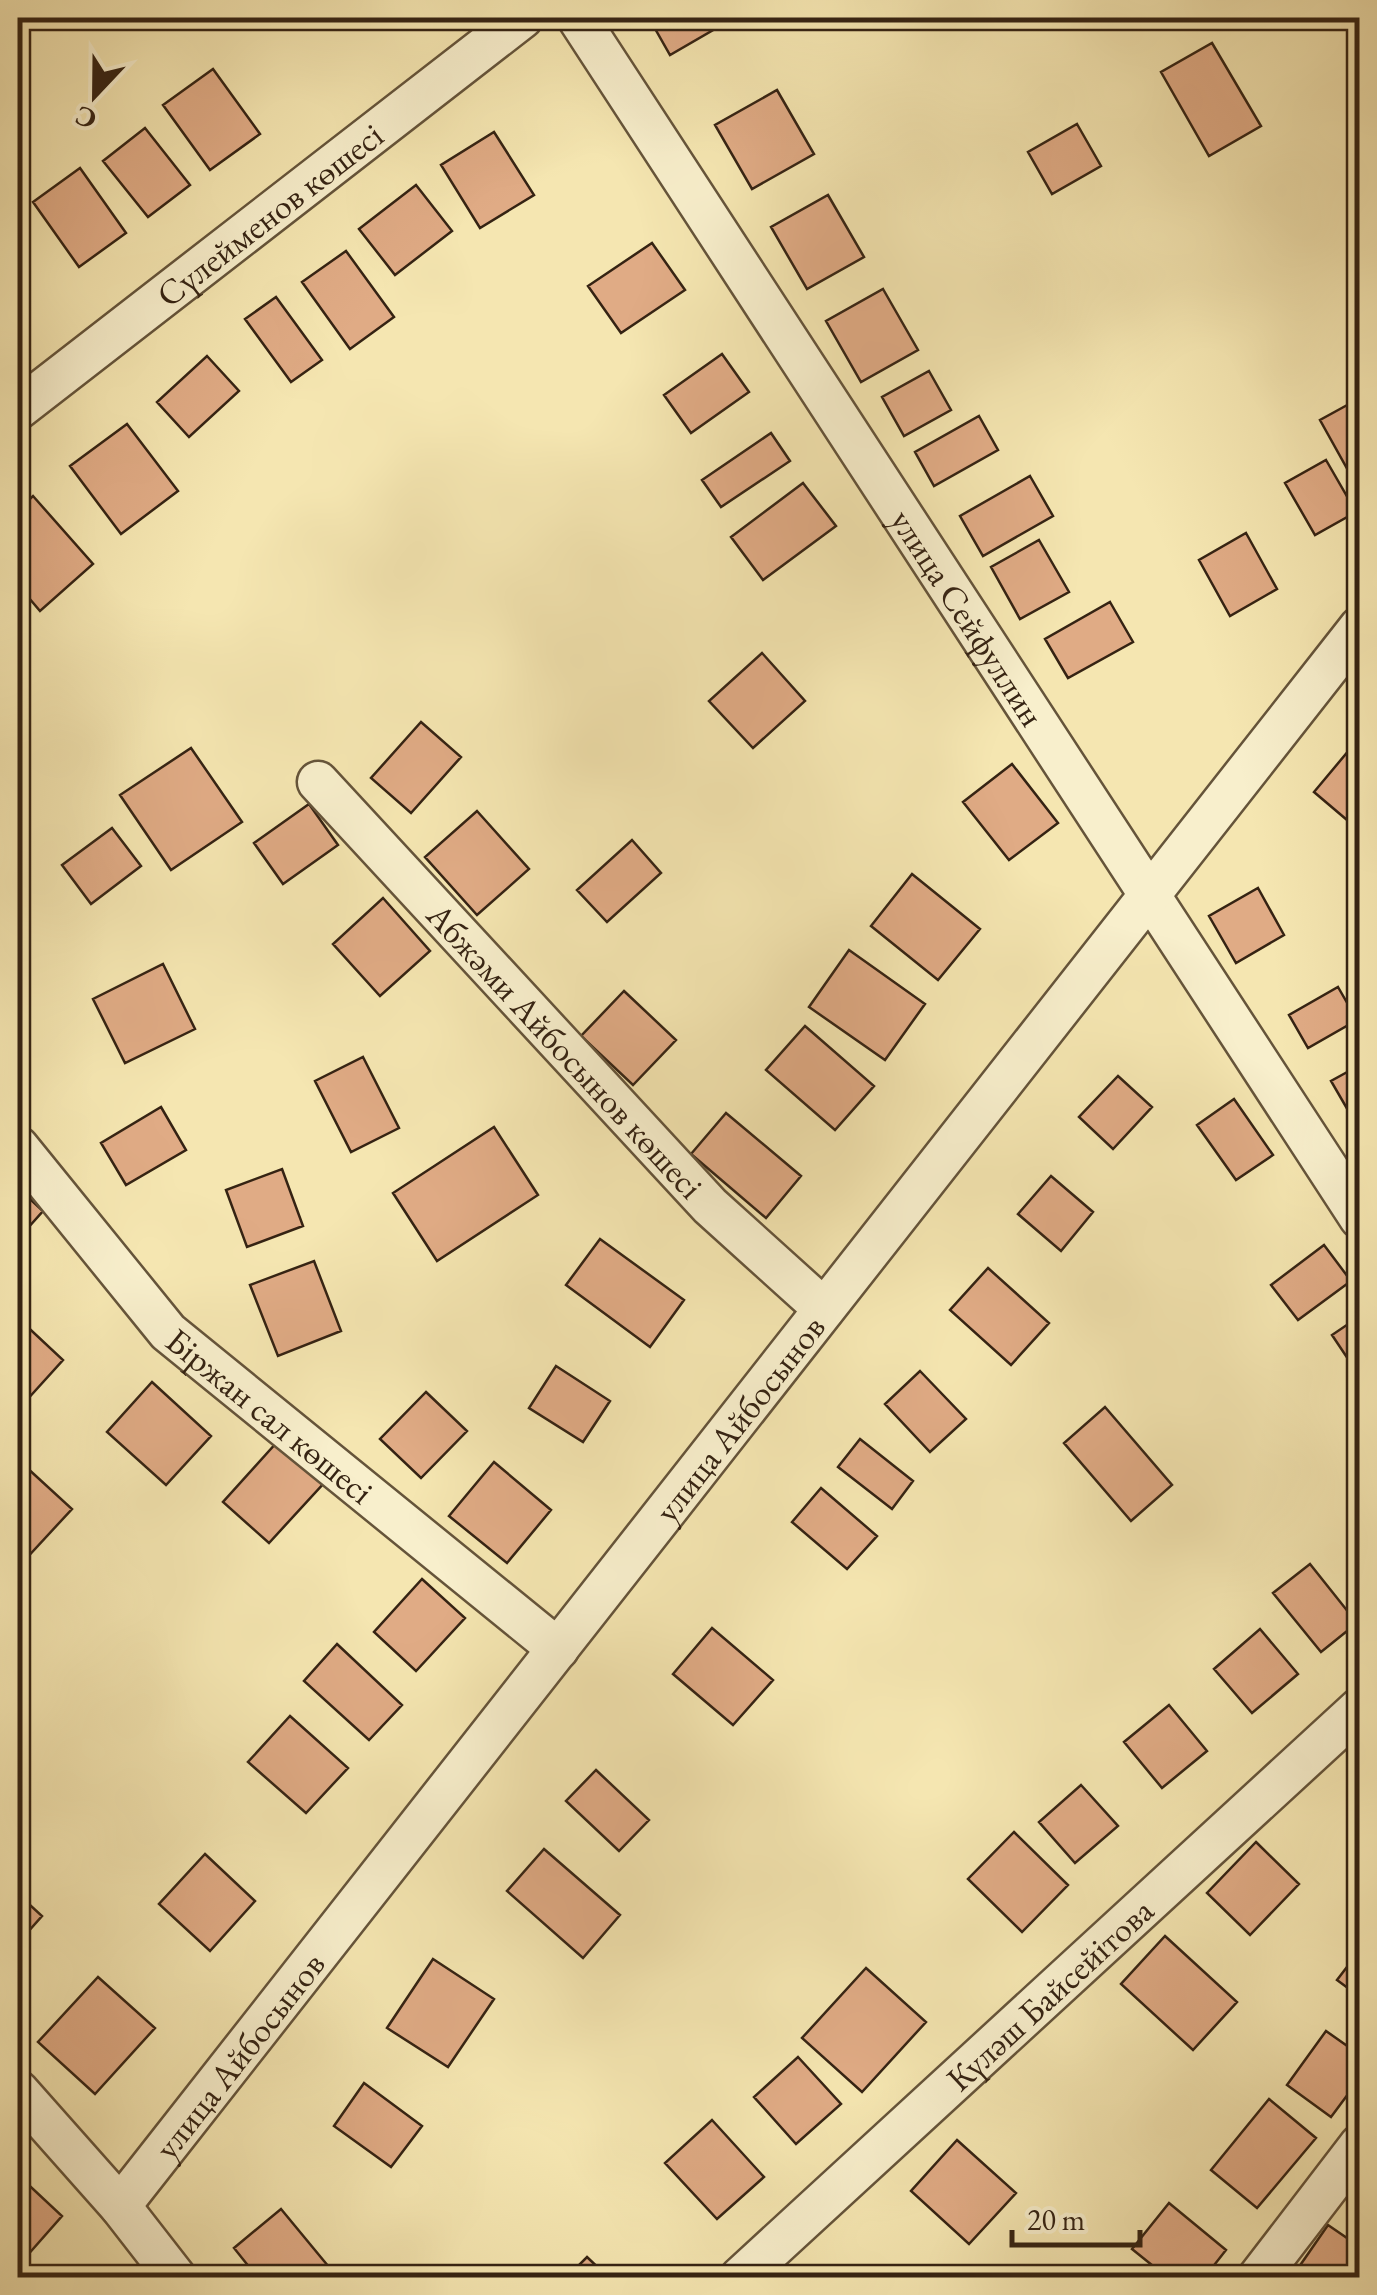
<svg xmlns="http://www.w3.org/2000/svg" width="1377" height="2295" viewBox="0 0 1377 2295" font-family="'EB Garamond',serif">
  <rect width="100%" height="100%" fill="#f5e6b1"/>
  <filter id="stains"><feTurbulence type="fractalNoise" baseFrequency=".002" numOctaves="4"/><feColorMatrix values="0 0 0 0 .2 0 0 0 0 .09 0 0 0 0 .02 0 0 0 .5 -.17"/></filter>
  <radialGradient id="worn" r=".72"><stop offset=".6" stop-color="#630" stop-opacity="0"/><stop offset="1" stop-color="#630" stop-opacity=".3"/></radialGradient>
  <path fill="#e0ab85" stroke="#352313" stroke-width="2.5" d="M649 18H715L720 26 670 55Z
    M1212 43 1261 126 1209 156 1161 72Z
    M213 69 260 134 210 170 163 105Z
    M777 90 814 154 752 189 715 125Z
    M1077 124 1101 166 1052 194 1028 152Z
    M145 128 190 185 148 217 103 161Z
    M494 132 534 195 480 228 441 165Z
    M80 168 126 233 79 267 33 202Z
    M416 185 452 231 395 275 359 229Z
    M828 195 864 257 807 289 771 227Z
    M652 243 685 290 621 333 588 286Z
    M346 251 394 317 350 349 302 282Z
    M883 289 918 350 861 382 826 321Z
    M276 297 322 360 291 382 245 319Z
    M722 354 749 392 691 433 664 395Z
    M207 356 239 391 189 437 157 402Z
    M929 371 951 410 904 436 882 397Z
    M1360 398V478L1354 481 1320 420Z
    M979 416 998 450 934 486 915 452Z
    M127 424 178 491 121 534 70 466Z
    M771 433 790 461 721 507 702 480Z
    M1326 460 1356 512 1315 535 1285 483Z
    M1030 476 1053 516 983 556 960 516Z
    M803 483 836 526 763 580 731 537Z
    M33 496 93 564 40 611 18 585V510Z
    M1246 533 1277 589 1230 616 1199 560Z
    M1039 540 1069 592 1020 619 991 567Z
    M1110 602 1133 642 1068 678 1045 639Z
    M762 653 805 701 753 748 709 701Z
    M421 722 461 757 411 813 371 778Z
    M1355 743 1360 747V831L1314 792Z
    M191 748 242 822 171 870 120 795Z
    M1012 764 1058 823 1009 860 963 802Z
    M309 804 338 845 283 884 254 843Z
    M477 811 529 869 477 915 425 857Z
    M112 828 141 866 91 904 62 865Z
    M632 840 661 873 607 922 577 890Z
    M912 874 980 929 938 980 871 926Z
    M1258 888 1284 935 1236 963 1209 916Z
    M383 898 430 951 380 996 333 944Z
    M849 950 925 1004 885 1060 809 1007Z
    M163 964 195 1029 125 1063 93 999Z
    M1338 987 1357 1020 1308 1048 1289 1015Z
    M624 991 676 1040 633 1085 581 1036Z
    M805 1026 874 1086 835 1130 766 1070Z
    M363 1057 399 1128 351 1152 315 1081Z
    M1360 1065V1131L1331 1081Z
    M1118 1076 1152 1107 1113 1149 1079 1117Z
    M1234 1099 1273 1155 1236 1180 1197 1125Z
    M161 1107 186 1150 126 1185 101 1143Z
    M726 1113 801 1176 766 1218 691 1154Z
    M494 1127 538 1195 437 1261 393 1193Z
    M282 1169 303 1226 247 1247 226 1190Z
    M1051 1176 1093 1212 1061 1251 1018 1214Z
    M18 1188 43 1211 18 1239Z
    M600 1239 684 1300 650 1347 566 1285Z
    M1324 1245 1351 1281 1298 1320 1271 1285Z
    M314 1261 341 1331 278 1356 250 1285Z
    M988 1268 1049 1323 1011 1365 950 1310Z
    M1360 1316V1373L1358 1374 1332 1335Z
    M18 1318 63 1360 25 1402 18 1395Z
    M556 1366 610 1401 583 1442 529 1408Z
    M920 1371 966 1419 930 1452 885 1404Z
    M152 1382 211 1436 166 1485 107 1432Z
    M426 1392 467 1431 421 1478 380 1439Z
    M1105 1407 1172 1485 1131 1521 1064 1443Z
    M860 1439 913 1481 892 1509 838 1467Z
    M278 1441 324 1483 269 1543 223 1502Z
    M494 1462 551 1510 507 1563 449 1516Z
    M25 1466 72 1509 23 1562 18 1557V1473Z
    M821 1488 877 1536 847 1569 792 1522Z
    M1310 1564 1357 1623 1321 1652 1273 1593Z
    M422 1579 465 1618 416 1671 374 1632Z
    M712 1628 773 1680 733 1725 673 1674Z
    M1260 1629 1298 1674 1252 1713 1214 1669Z
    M337 1644 402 1705 369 1740 304 1681Z
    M1169 1705 1207 1751 1162 1788 1124 1742Z
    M290 1716 348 1768 306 1813 248 1762Z
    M596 1770 649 1820 619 1851 566 1801Z
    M1081 1785 1118 1826 1075 1863 1039 1822Z
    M1014 1832 1068 1885 1022 1932 968 1879Z
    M1256 1842 1299 1884 1250 1935 1207 1893Z
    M544 1849 620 1915 583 1958 507 1891Z
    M205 1854 255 1901 210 1951 159 1904Z
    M18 1894 42 1916 18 1943Z
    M1165 1936 1237 2002 1193 2050 1121 1984Z
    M1360 1950V1997L1337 1980Z
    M433 1959 494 1999 448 2067 387 2028Z
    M866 1968 926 2022 862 2092 802 2038Z
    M98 1977 155 2028 95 2094 38 2042Z
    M1326 2031 1360 2055V2078L1331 2117 1287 2085Z
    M798 2057 841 2104 796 2144 754 2097Z
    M364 2083 422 2126 391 2167 334 2126Z
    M1269 2099 1316 2138 1257 2208 1211 2170Z
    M712 2120 764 2177 717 2219 665 2163Z
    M957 2140 1016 2193 969 2244 911 2191Z
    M18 2175 62 2216 18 2266Z
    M1169 2203 1226 2250 1204 2278H1168L1132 2249Z
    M281 2209 338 2278H258L234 2248Z
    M1328 2225 1360 2247V2278H1321L1301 2264Z
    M587 2257 609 2278H566Z"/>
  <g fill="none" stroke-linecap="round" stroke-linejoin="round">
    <g stroke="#65543a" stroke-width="45">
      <g id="minor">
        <path id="s1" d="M578 18 1360 1218"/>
        <path id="s2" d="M18 409 522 18"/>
        <path id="s3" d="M318 782 710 1206 824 1309"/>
        <path id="s4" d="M18 1147 168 1332 558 1649"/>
        <path d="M18 2091 120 2206 176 2278"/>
        <path id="s5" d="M120 2206 1360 627"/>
        <path id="s6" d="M740 2278 1360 1708"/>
        <path d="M1258 2278 1360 2145"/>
      </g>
    </g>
    <use href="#minor" stroke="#f8efcc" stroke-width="40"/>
  </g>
  <g text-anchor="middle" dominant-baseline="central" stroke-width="8" stroke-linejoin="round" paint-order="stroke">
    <g font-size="35" fill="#352313" stroke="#f8efcc">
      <text stroke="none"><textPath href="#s2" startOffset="318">Сүлейменов көшесі</textPath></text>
      <text stroke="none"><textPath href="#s1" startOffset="715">улица Сейфуллин</textPath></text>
      <text stroke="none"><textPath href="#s3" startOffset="365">Абжәми Айбосынов көшесі</textPath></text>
      <text stroke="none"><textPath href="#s4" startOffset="370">Біржан сал көшесі</textPath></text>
      <text stroke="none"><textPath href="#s5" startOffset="1002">улица Айбосынов</textPath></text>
      <text stroke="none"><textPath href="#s6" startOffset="420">Күләш Байсейітова</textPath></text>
      <text stroke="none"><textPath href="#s5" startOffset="192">улица Айбосынов</textPath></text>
    </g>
  </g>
  <rect width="1377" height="2295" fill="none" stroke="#f5e6b1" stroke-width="60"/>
  <rect x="20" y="20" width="1337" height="2255" fill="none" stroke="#352313" stroke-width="5"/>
  <rect x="30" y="30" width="1317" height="2235" fill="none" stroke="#352313" stroke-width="2.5"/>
  <g transform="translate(95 95) rotate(202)" stroke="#f8efcc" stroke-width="8" paint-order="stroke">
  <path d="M0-8L18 38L0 25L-18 38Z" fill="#352313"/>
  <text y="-15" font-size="28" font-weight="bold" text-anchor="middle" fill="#352313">С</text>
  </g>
  <path d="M1012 2230v15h128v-15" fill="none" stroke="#352313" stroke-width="5"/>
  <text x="1027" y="2230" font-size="30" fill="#352313" stroke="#f8efcc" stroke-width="8" paint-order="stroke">20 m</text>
  <rect width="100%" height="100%" filter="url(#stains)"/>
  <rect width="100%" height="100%" fill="url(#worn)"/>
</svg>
